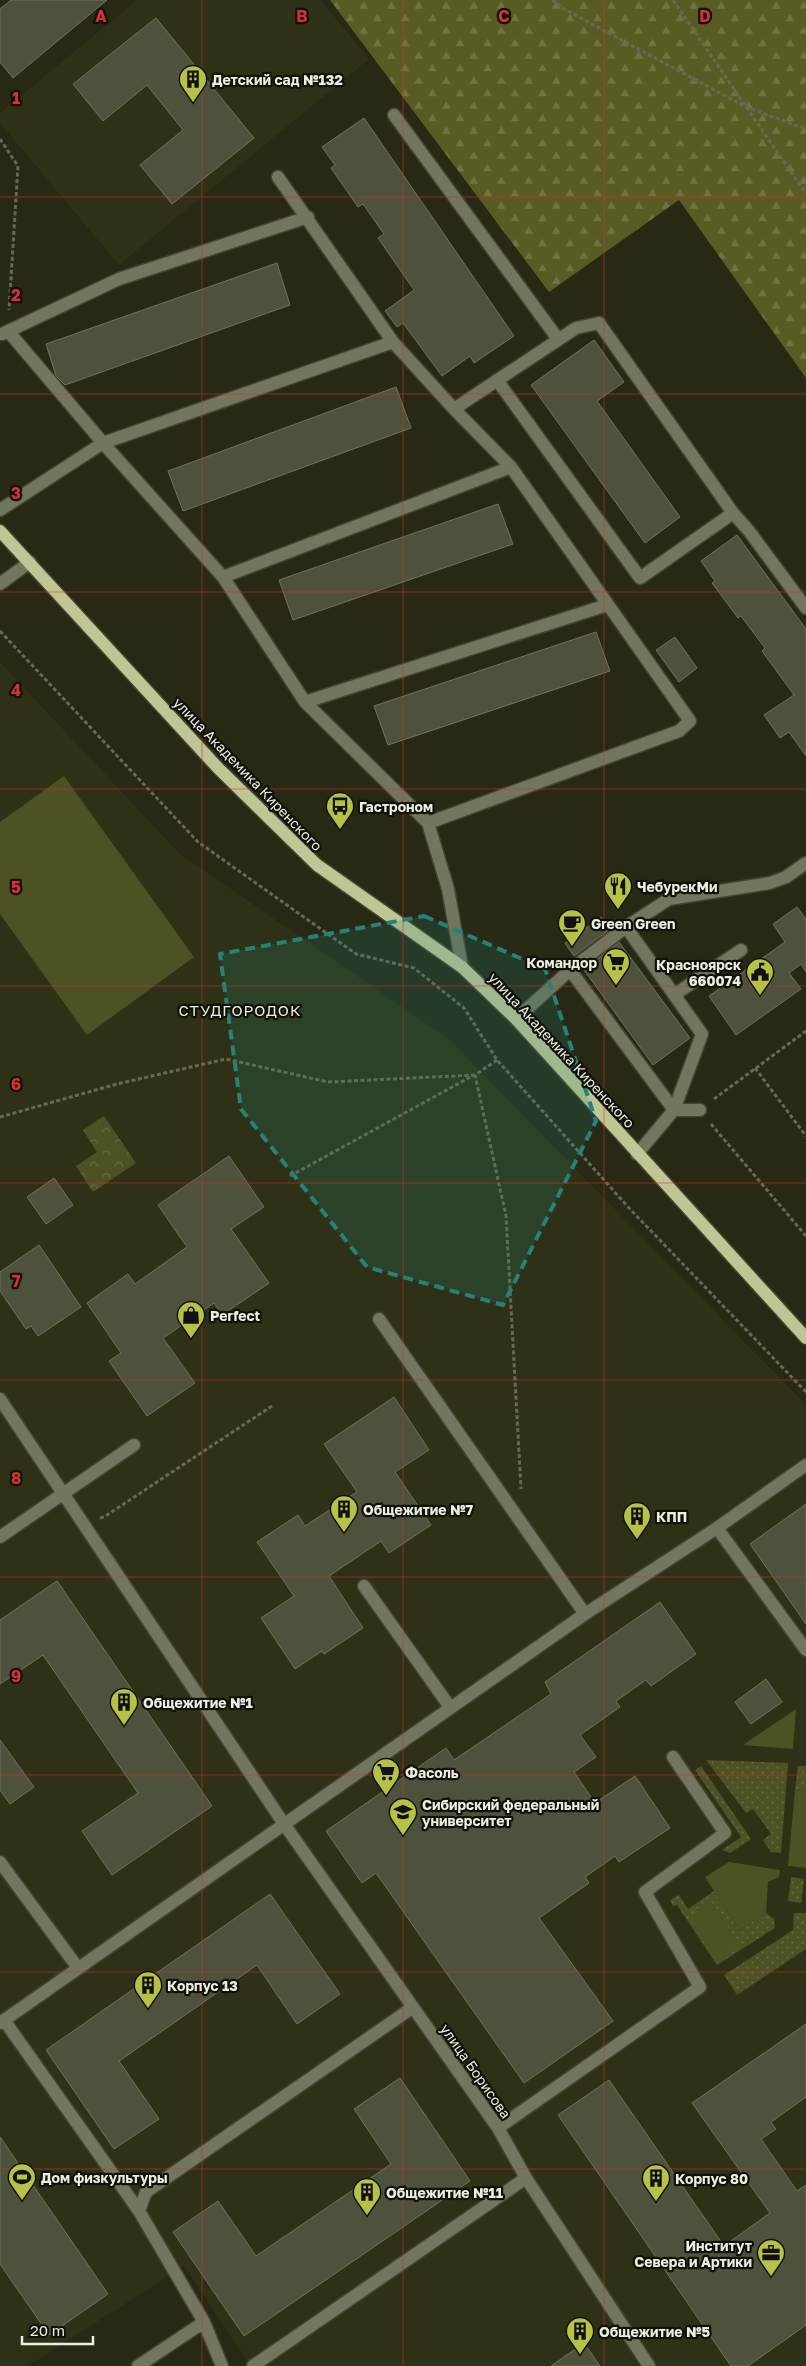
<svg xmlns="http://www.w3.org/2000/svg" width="806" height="2366" viewBox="0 0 806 2366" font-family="'Golos Text',sans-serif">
  <defs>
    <pattern id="grass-dots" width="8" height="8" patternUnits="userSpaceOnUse" patternTransform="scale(1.25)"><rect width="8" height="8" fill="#4d5123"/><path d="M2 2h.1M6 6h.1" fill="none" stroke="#676a43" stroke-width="1.8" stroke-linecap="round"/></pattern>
    <pattern id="forest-firs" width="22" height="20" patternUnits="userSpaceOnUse" patternTransform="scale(1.25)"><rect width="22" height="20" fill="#585c22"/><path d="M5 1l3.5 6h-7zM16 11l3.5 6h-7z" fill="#707442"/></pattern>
    <pattern id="park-crowns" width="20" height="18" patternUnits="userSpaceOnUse" patternTransform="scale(1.25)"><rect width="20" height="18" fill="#4d5123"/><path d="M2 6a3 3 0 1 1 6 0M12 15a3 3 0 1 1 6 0" fill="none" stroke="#676a43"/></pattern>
  </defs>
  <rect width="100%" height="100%" fill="#272915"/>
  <path fill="#2e3115" d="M137 0H321L369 59 119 265 0 123V113Z
    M0 662 180 854 449 1039 806 1405V2366H251L184 2266 28 2366H0Z"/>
  <path fill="url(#grass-dots)" d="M706 1760 788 1763 781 1853 771 1852 763 1840 771 1834 753 1809 746 1813Z
    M701 1766 751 1839 730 1853 722 1850 741 1837 695 1770Z
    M798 1766H806V1791L795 1790Z
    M791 1877 804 1879 801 1903 788 1901Z
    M714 1891 739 1930 766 1913 774 1919 775 1928 717 1965 677 1905 673 1906 670 1900 679 1895 688 1909Z
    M794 1913H806V1949L737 1995 724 1975 793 1930Z"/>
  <path fill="url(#forest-firs)" d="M330 0H806V378L679 200 549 292Z"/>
  <path fill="url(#park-crowns)" d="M104 1116 136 1163 93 1192 76 1166 97 1152 83 1130Z"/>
  <path fill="#4d5123" d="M64 776 194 957 87 1035 0 914V822Z
    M796 1709 793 1749 743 1745Z
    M795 1790 806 1791V1868L788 1866Z
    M729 1862 780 1870 779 1877 768 1882 766 1913 739 1930 705 1877Z
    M712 1903 740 1946 717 1961 689 1918Z"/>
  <path fill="#4e513b" stroke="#70735c" d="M11 0H107L13 78 0 62V9Z
    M156 18 254 138 172 204 140 165 183 130 147 85 103 121 73 84Z
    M364 118 514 336 474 363 470 356 442 376 403 323 397 327 385 311 414 290 378 238 384 234 363 204 358 207 331 168 335 165 322 147Z
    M277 263 290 305 65 385 56 376 46 344Z
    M594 340 624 382 597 401 680 517 645 543 531 385Z
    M396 387 411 428 183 511 168 471Z
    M498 504 513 544 293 620 279 580Z
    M737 535 806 629V756L789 732 780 738 764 715 794 695 762 651 765 648 741 616 738 618 712 583 715 581 701 561Z
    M596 632 610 671 388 745 374 706Z
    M675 637 697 668 679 682 656 650Z
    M797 907 806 919V972L801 964 789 973 801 989 736 1035 709 996 785 942 773 924Z
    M601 917 610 929 574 956 565 943Z
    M619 942 690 1038 653 1065 584 970Z
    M229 1156 264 1207 231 1229 269 1283 222 1315 214 1303 163 1338 195 1383 147 1416 109 1361 121 1353 87 1303 128 1274 135 1284 187 1247 158 1205Z
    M54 1178 73 1205 46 1224 27 1197Z
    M39 1245 81 1307 38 1336 31 1326 26 1329 0 1291V1272Z
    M394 1397 429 1450 395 1472 431 1525 389 1553 381 1541 329 1576 363 1628 324 1654 322 1651 295 1669 261 1618 294 1596 257 1542 298 1515 305 1526 357 1492 324 1444Z
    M806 1504V1624L750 1544Z
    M57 1581 212 1806 112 1875 82 1831 138 1793 43 1655 0 1684V1620Z
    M660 1602 696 1654 651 1686 646 1680 616 1701 620 1707 580 1735 596 1757 574 1772 595 1803 635 1776 670 1828 619 1862 615 1856 585 1877 589 1883 539 1918 613 2021 524 2083 376 1873 362 1883 326 1831 446 1748 454 1760 551 1694 545 1682Z
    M766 1679 782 1702 751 1724 735 1702Z
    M0 1740 34 1787 10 1804 0 1790Z
    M270 1894 340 1994 297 2024 257 1965 119 2061 159 2119 114 2149 46 2050Z
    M806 2024V2097L771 2122 776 2129 761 2139 797 2191 806 2185V2325L748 2366H731L558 2115 609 2080 724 2246 770 2213 692 2103Z
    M400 2078 470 2181 244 2336 173 2232 218 2201 256 2256 391 2164 354 2109Z
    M0 2137 108 2294 49 2335 0 2264Z
    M584 2343 600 2366H551Z"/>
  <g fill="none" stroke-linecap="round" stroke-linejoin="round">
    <g stroke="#434532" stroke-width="15">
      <path id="minor" d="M394 115 558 339
        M278 177 393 342 454 409 511 467 690 721 679 731 428 823
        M8 331 103 443 223 577 305 702 428 823 448 889 462 967
        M2 334 119 279 308 217
        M497 380 640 578 733 513
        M454 409 576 328 599 323 733 513 749 531 806 608
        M0 510 103 443 393 342
        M223 577 511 467
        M0 584 30 562
        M305 702 607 605
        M626 927 702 1034 674 1110 637 1154
        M570 970 674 1110
        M674 995 741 950
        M516 1019 570 970 626 927 669 899 770 883 786 877 806 863
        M674 1110H700
        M379 1319 585 1614
        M0 1399 284 1824 498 2128 526 2178 649 2366
        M717 1528 806 1650
        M0 1537 134 1445
        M364 1586 450 1707
        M0 1862 78 1968
        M4 2020 139 2211 204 2322 222 2366
        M0 2023 585 1614 717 1528 806 1465
        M498 2128 700 1987 645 1892 725 1833 673 1757
        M139 2211 146 2192 412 2008
        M138 2366 204 2322
        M253 2366 526 2178"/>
    </g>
    <g stroke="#434532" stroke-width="15">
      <path id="major" d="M0 531 218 768 317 865 462 967 516 1019 806 1338"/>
    </g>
    <path stroke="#676957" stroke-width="3" stroke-dasharray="4 2.5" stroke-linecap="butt" d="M552 0 564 9 746 107 806 129
      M673 0 806 194
      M0 139 18 166 9 310
      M0 631 198 842 356 954 414 968 464 1008 497 1060 628 1207 806 1392
      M497 1060 475 1075 506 1216 521 1489
      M755 1068 806 1136
      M714 1099 806 1031
      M0 1117 117 1084 226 1059 328 1082 475 1075
      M711 1124 806 1236
      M290 1176 474 1075
      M100 1518 104 1517 272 1406"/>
    <use href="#minor" stroke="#73765e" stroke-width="12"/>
    <use href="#major" stroke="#c0c693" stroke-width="12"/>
  </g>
  <path fill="#25827a" fill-opacity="0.2" stroke="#25827a" stroke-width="4" stroke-dasharray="10 6" stroke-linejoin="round" d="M424 916 545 969 596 1121 503 1305 367 1267 241 1109 220 954Z"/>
  <path fill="none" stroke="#d73231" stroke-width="1" stroke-opacity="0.55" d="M202 0V2366M403 0V2366M604 0V2366M0 197H806M0 394H806M0 592H806M0 789H806M0 986H806M0 1183H806M0 1380H806M0 1577H806M0 1775H806M0 1972H806M0 2169H806"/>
  <defs>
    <g id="building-pin" transform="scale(1.4375)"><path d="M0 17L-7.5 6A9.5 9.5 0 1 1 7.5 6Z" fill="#b8c147" stroke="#101108"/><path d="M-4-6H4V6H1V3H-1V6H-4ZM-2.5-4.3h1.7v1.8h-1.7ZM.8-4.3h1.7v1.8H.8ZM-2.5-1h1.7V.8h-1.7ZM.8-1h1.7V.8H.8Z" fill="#111"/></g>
    <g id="bus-pin" transform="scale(1.4375)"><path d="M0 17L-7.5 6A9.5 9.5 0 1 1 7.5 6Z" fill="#b8c147" stroke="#101108"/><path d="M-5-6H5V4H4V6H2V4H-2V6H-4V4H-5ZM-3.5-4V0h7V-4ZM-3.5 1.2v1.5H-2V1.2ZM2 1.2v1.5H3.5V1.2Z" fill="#111"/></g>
    <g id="restaurant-pin" transform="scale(1.4375)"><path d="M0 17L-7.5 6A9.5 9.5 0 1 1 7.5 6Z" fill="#b8c147" stroke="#101108"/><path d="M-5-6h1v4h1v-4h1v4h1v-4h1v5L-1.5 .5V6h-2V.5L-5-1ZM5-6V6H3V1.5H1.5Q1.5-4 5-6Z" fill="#111"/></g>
    <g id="cafe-pin" transform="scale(1.4375)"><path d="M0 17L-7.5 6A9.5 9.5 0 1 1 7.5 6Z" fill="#b8c147" stroke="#101108"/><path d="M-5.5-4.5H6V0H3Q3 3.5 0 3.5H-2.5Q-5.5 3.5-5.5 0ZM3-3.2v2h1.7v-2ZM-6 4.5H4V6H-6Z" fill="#111"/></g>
    <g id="supermarket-pin" transform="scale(1.4375)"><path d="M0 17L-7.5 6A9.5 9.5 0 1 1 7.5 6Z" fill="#b8c147" stroke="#101108"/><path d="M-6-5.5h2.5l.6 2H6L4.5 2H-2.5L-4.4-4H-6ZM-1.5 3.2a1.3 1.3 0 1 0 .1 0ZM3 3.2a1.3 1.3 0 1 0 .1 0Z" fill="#111"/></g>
    <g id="civic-pin" transform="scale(1.4375)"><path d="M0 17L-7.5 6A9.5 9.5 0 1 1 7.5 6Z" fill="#b8c147" stroke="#101108"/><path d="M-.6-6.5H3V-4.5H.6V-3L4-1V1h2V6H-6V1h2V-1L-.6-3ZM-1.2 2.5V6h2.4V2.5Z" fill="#111"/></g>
    <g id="shop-pin" transform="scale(1.4375)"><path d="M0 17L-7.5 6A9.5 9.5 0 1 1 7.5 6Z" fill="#b8c147" stroke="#101108"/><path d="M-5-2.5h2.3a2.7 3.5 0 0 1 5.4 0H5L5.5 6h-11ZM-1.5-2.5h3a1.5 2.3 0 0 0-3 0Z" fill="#111"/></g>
    <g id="university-pin" transform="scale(1.4375)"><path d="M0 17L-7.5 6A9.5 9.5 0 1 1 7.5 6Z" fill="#b8c147" stroke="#101108"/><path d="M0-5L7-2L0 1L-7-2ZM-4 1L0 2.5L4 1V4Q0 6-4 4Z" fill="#111"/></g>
    <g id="stadium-pin" transform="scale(1.4375)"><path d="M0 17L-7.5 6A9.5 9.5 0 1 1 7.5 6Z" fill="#b8c147" stroke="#101108"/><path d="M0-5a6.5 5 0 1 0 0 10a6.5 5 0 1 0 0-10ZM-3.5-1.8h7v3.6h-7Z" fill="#111"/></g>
    <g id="office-pin" transform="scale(1.4375)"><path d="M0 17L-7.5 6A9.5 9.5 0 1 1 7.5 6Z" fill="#b8c147" stroke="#101108"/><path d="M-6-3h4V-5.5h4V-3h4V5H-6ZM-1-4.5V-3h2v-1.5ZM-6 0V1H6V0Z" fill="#111"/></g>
  </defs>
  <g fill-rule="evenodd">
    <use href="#building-pin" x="193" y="79"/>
    <use href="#bus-pin" x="340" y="806"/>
    <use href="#restaurant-pin" x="618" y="886"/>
    <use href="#cafe-pin" x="572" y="923"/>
    <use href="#supermarket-pin" x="616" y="962"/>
    <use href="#civic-pin" x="760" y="972"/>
    <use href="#shop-pin" x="191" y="1315"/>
    <use href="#building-pin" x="344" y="1509"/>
    <use href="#building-pin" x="637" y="1516"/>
    <use href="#building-pin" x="124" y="1702"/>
    <use href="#supermarket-pin" x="386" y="1772"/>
    <use href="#university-pin" x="403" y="1812"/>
    <use href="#building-pin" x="148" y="1985"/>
    <use href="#stadium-pin" x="22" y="2177"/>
    <use href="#building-pin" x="656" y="2178"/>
    <use href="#building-pin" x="367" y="2192"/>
    <use href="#office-pin" x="771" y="2253"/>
    <use href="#building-pin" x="580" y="2331"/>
  </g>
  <g text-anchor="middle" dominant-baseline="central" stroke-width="4.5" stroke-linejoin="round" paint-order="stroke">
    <g font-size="14" font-weight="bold" fill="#eceee1" stroke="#101108" text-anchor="start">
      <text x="212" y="79">Детский сад №132</text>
      <text x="359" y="806">Гастроном</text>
      <text x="637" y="886">ЧебурекМи</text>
      <text x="591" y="923">Green Green</text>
      <text x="597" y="962" text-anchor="end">Командор</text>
      <text x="741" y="964" text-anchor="end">Красноярск<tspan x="741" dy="16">660074</tspan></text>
      <text x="210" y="1315">Perfect</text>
      <text x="363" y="1509">Общежитие №7</text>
      <text x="656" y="1516">КПП</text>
      <text x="143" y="1702">Общежитие №1</text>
      <text x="405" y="1772">Фасоль</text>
      <text x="422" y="1804">Сибирский федеральный<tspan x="422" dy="16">университет</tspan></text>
      <text x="167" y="1985">Корпус 13</text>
      <text x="41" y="2177">Дом физкультуры</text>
      <text x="675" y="2178">Корпус 80</text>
      <text x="386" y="2192">Общежитие №11</text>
      <text x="752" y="2245" text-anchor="end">Институт<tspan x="752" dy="16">Севера и Артики</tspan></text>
      <text x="599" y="2331">Общежитие №5</text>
    </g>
    <g font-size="14" fill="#eceee1" stroke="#101108">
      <text transform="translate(248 774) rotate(46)">улица Академика Киренского</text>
      <text transform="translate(562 1050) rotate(47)">улица Академика Киренского</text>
      <text transform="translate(476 2071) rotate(55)">улица Борисова</text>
    </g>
    <g font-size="15" letter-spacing="1" fill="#eceee1" stroke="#101108">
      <text x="240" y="1010">СТУДГОРОДОК</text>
    </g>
  </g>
  <g font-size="16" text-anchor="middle" font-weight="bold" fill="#d73231" stroke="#101108" stroke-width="4.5" stroke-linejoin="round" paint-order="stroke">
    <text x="101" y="22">A</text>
    <text x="302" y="22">B</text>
    <text x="504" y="22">C</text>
    <text x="705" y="22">D</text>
    <text x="16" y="104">1</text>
    <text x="16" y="301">2</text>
    <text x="16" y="499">3</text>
    <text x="16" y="696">4</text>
    <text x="16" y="893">5</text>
    <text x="16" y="1090">6</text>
    <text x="16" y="1287">7</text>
    <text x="16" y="1484">8</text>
    <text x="16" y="1682">9</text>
  </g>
  <path d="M22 2336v8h71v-8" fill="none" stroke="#eceee1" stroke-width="2.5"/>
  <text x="30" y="2336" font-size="15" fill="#eceee1" stroke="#101108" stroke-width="4" paint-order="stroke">20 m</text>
</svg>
